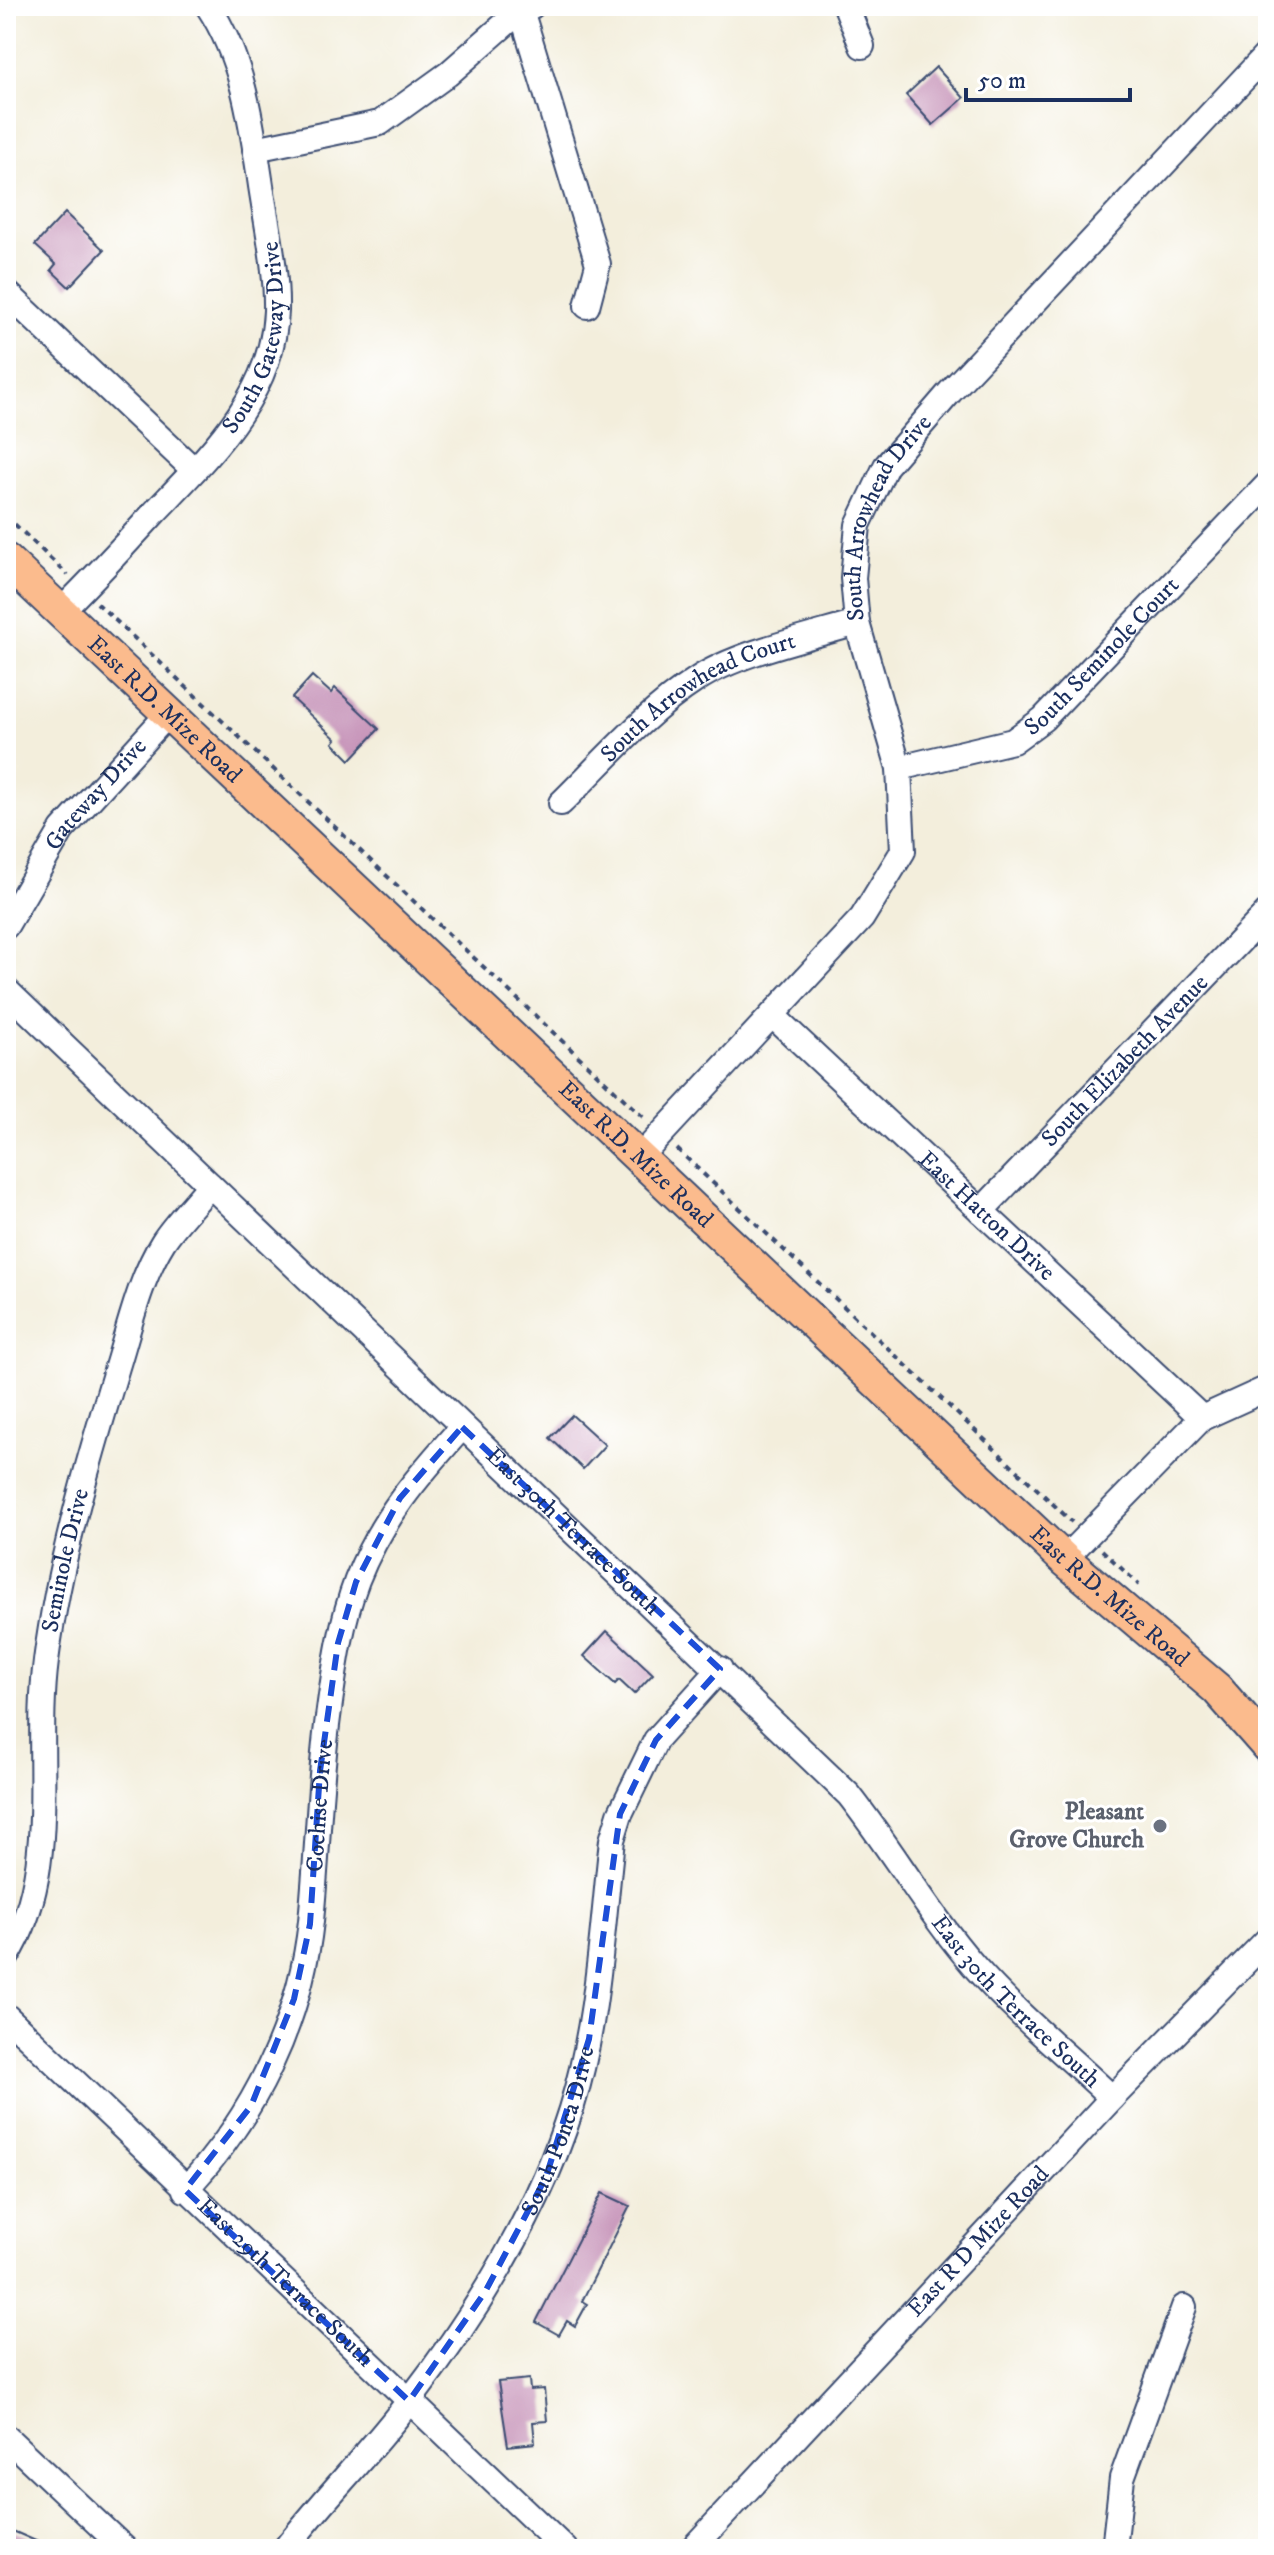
<svg xmlns="http://www.w3.org/2000/svg" width="1274" height="2555" viewBox="0 0 1274 2555" font-family="'IM FELL DW Pica',serif">
  <rect width="100%" height="100%" fill="#fff"/>
  <filter id="ink" filterUnits="userSpaceOnUse"><feTurbulence type="fractalNoise" baseFrequency=".0125" numOctaves="2"/><feDisplacementMap in="SourceGraphic" scale="16" xChannelSelector="R" yChannelSelector="G"/><feConvolveMatrix kernelMatrix="1 2 1 2 8 2 1 2 1" color-interpolation-filters="sRGB"/></filter>
  <filter id="wash" filterUnits="userSpaceOnUse"><feTurbulence type="fractalNoise" baseFrequency=".006" numOctaves="4" result="noise"/><feDisplacementMap in="SourceGraphic" scale="32" xChannelSelector="R" yChannelSelector="G"/><feGaussianBlur stdDeviation="1.8" result="paint"/><feColorMatrix in="noise" values="0 0 0 0 0 0 0 0 0 0 0 0 0 0 0 0 0 1.4 0 .05"/><feComposite in="paint" operator="in"/></filter>
  <g filter="url(#wash)">
    <rect width="100%" height="100%" fill="#f3eedc"/>
    <g id="blocks">
      <path fill="#c795ba" d="M936 67 964 98 933 125 906 95Z
        M65 213 104 250 69 287 51 270 56 264 35 245Z
        M312 676 331 693 335 688 379 729 350 760 333 743 336 739 292 698Z
        M572 1415 605 1445 583 1469 550 1438Z
        M607 1631 653 1674 634 1694 619 1680 615 1684 584 1656Z
        M602 2193 630 2206 582 2301 587 2304 575 2326 567 2321 559 2335 536 2322Z
        M529 2379 530 2390 544 2389 547 2421 533 2422 535 2443 508 2446 498 2382Z
        M6 2528 54 2549H6Z"/>
    </g>
  </g>
  <g filter="url(#ink)">
    <use href="#blocks" fill-opacity="0" stroke="#3b4c71" stroke-width="2"/>
    <g fill="none" stroke-linecap="round" stroke-linejoin="round">
      <g stroke="#3b4c71" stroke-width="28">
        <g id="minor">
          <path d="M846 6 862 46"/>
          <path d="M521 10 598 264 587 306"/>
          <path d="M255 149 380 123 448 74 521 10 532 6"/>
          <path d="M6 292 194 470"/>
          <path id="s1" d="M61 611C92 580 123 547 153 514 207 457 273 396 276 311 277 268 266 222 260 179 251 119 242 57 208 6"/>
          <path id="s2" d="M899 768 1013 741 1043 719 1268 484"/>
          <path id="s3" d="M561 803C604 761 645 713 696 680 736 653 810 637 857 623"/>
          <path id="s4" d="M6 926 62 830 169 713"/>
          <path id="s5" d="M6 990 849 1795C893 1851 928 1913 975 1967 1016 2014 1067 2055 1112 2098"/>
          <path id="s6" d="M772 1015 1202 1418"/>
          <path id="s7" d="M638 1159 862 918 903 851 899 768 857 623 853 578 858 525 886 466 950 392 1268 53"/>
          <path id="s8" d="M981 1211 1268 912"/>
          <path d="M1064 1559 1202 1418 1268 1388"/>
          <path id="s9" d="M6 1958C62 1870 33 1759 46 1661 59 1561 88 1463 117 1367 130 1325 140 1279 163 1242 176 1222 195 1204 210 1185"/>
          <path id="s10" d="M6 2016 565 2549"/>
          <path id="s11" d="M185 2190C254 2117 300 2023 311 1921 318 1850 319 1780 329 1710 335 1666 341 1622 357 1580 382 1517 418 1476 462 1427"/>
          <path d="M6 2437 125 2549"/>
          <path id="s12" d="M285 2549C324 2498 371 2452 410 2400 476 2314 538 2214 571 2109 598 2023 602 1929 612 1840L620 1814 656 1740 720 1669"/>
          <path id="s13" d="M692 2549 1112 2098 1268 1939"/>
          <path d="M1114 2549 1122 2478 1184 2307"/>
        </g>
      </g>
      <g stroke="#3b4c71" stroke-width="36">
        <g id="major">
          <path id="s14" d="M6 560 1064 1559 1217 1689 1268 1747"/>
        </g>
      </g>
      <path stroke="#3b4c71" stroke-width="4" stroke-dasharray="6 6" stroke-linecap="butt" d="M6 516 68 575
        M97 603 644 1118
        M677 1149 1072 1522
        M1102 1550 1139 1585"/>
      <use href="#minor" stroke="#fff" stroke-width="24"/>
      <use href="#major" stroke="#fbbb8d" stroke-width="32"/>
    </g>
  </g>
  <path fill="none" stroke="#1d4ed8" stroke-width="6" stroke-dasharray="16 10" stroke-linejoin="round" d="M462 1427 720 1669 656 1740 620 1814 589 2039 546 2177 485 2292 409 2401 185 2190 251 2106 294 1999 310 1924 320 1771 338 1643 356 1582 400 1498Z"/>
  <circle fill="#6b7280" stroke="#fff" stroke-width="3" cx="1160" cy="1826" r="8"/>
  <g text-anchor="middle" dominant-baseline="central" stroke-width="6" stroke-linejoin="round" paint-order="stroke">
    <g font-size="24" fill="#1b2f5e" stroke="#fff">
      <text stroke="none"><textPath href="#s1" startOffset="346">South Gateway Drive</textPath></text>
      <text stroke="none"><textPath href="#s7" startOffset="756">South Arrowhead Drive</textPath></text>
      <text stroke="none"><textPath href="#s2" startOffset="240">South Seminole Court</textPath></text>
      <text stroke="none"><textPath href="#s3" startOffset="176">South Arrowhead Court</textPath></text>
      <text stroke="none"><textPath href="#s14" startOffset="218">East R.D. Mize Road</textPath></text>
      <text stroke="none"><textPath href="#s4" startOffset="160">Gateway Drive</textPath></text>
      <text stroke="none"><textPath href="#s8" startOffset="208">South Elizabeth Avenue</textPath></text>
      <text stroke="none"><textPath href="#s14" startOffset="866">East R.D. Mize Road</textPath></text>
      <text stroke="none"><textPath href="#s6" startOffset="294">East Hatton Drive</textPath></text>
      <text stroke="none"><textPath href="#s5" startOffset="784">East 30th Terrace South</textPath></text>
      <text stroke="none"><textPath href="#s9" startOffset="406">Seminole Drive</textPath></text>
      <text stroke="none"><textPath href="#s14" startOffset="1514">East R.D. Mize Road</textPath></text>
      <text stroke="none"><textPath href="#s11" startOffset="418">Cochise Drive</textPath></text>
      <text stroke="none"><textPath href="#s5" startOffset="1432">East 30th Terrace South</textPath></text>
      <text stroke="none"><textPath href="#s12" startOffset="504">South Ponca Drive</textPath></text>
      <text stroke="none"><textPath href="#s13" startOffset="420">East R D Mize Road</textPath></text>
      <text stroke="none"><textPath href="#s10" startOffset="386">East 29th Terrace South</textPath></text>
    </g>
    <g font-size="24" font-weight="bold" fill="#5b616d" stroke="#fff" text-anchor="end">
      <text x="1144" y="1812">Pleasant<tspan x="1144" dy="28">Grove Church</tspan></text>
    </g>
  </g>
  <rect width="1274" height="2555" fill="none" stroke="#fff" stroke-width="32"/>
  <path d="M966 88v12h164v-12" fill="none" stroke="#1b2f5e" stroke-width="4"/>
  <text x="978" y="88" font-size="24" fill="#1b2f5e" stroke="#ffffff" stroke-width="6" paint-order="stroke">50 m</text>
</svg>
